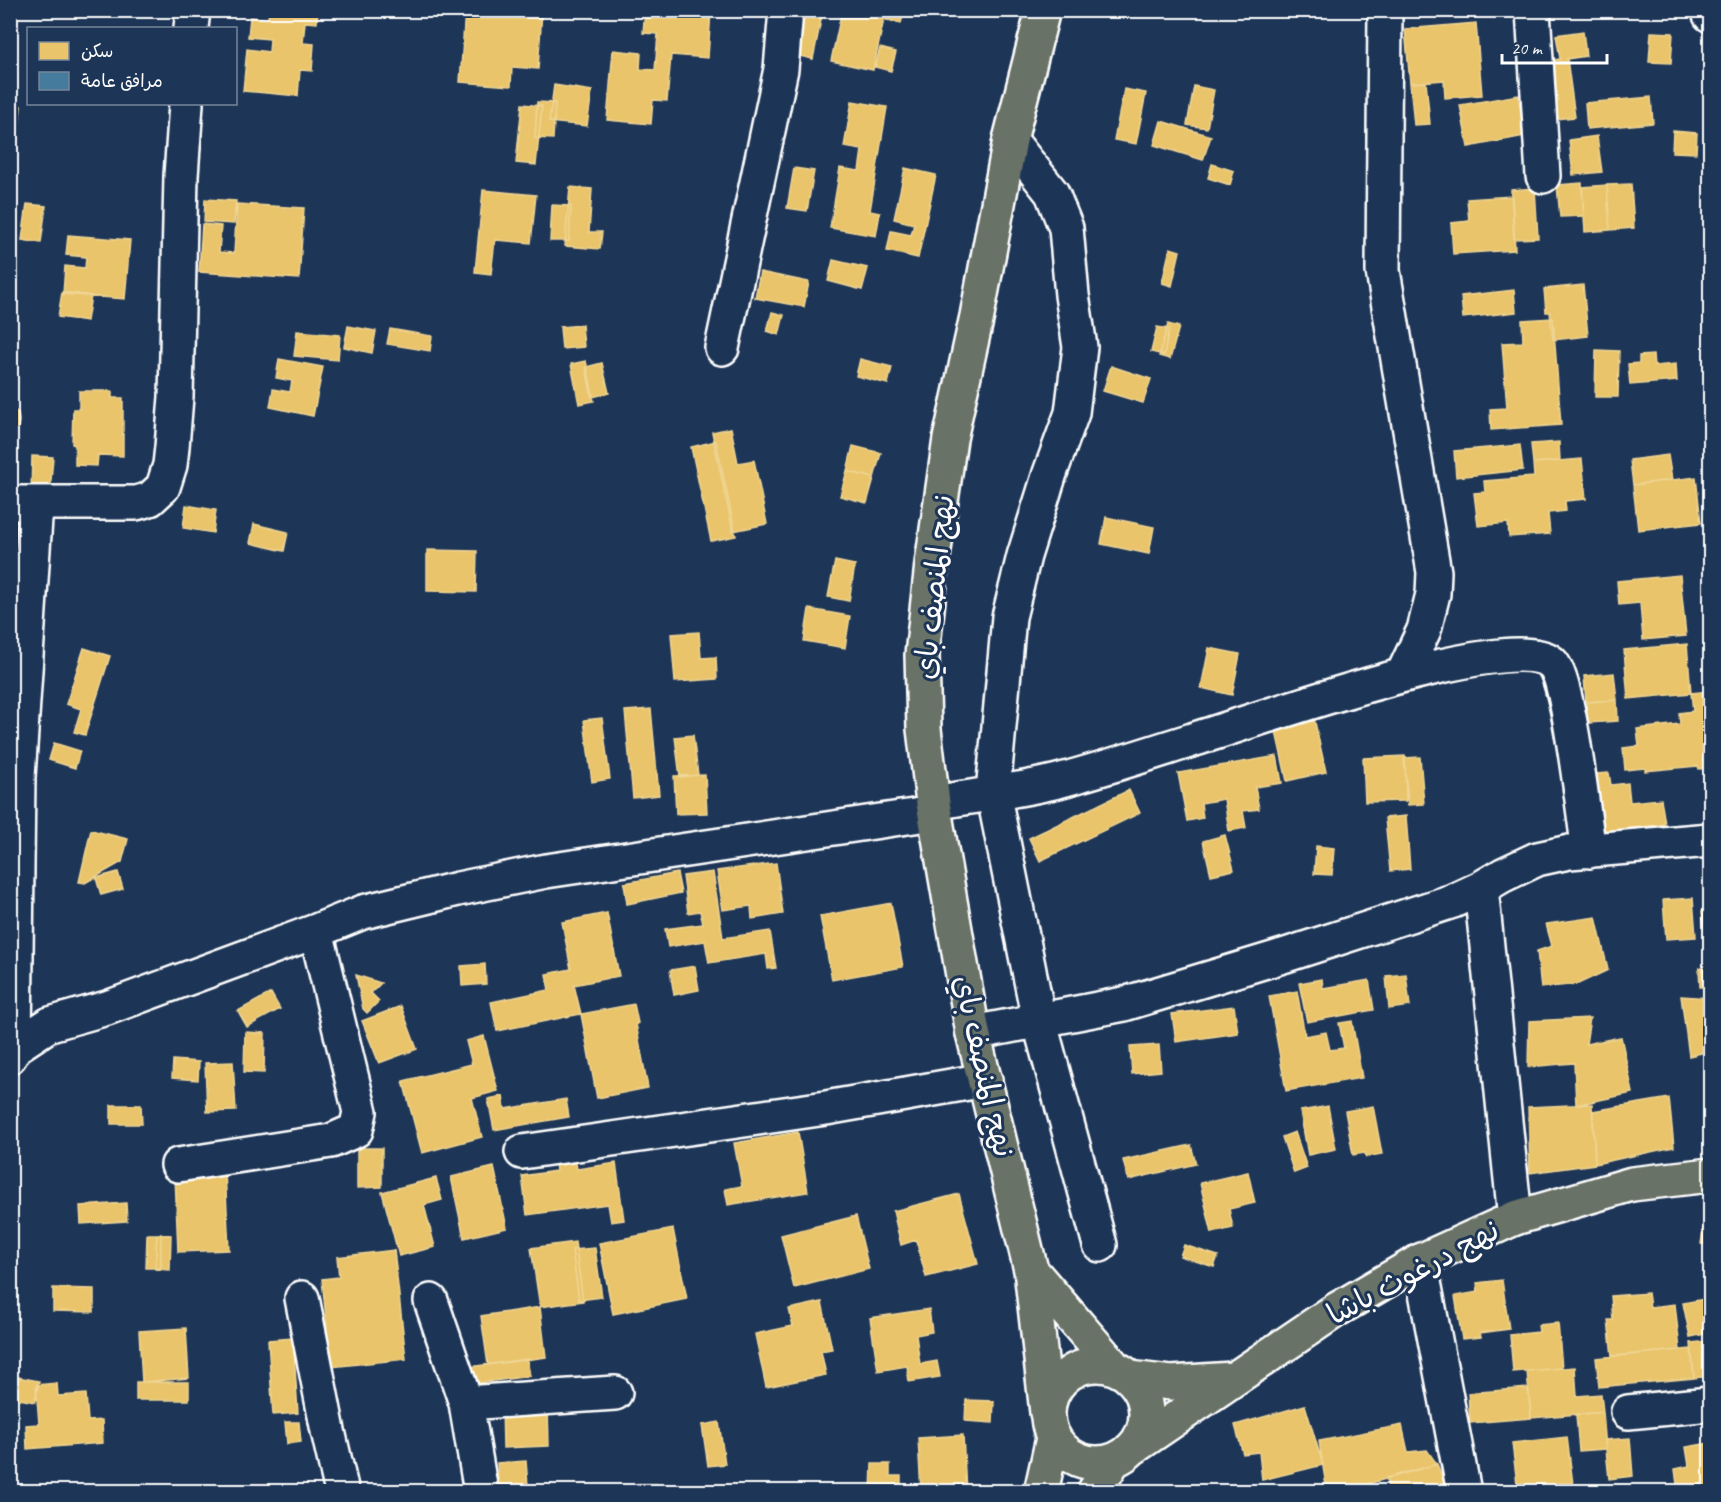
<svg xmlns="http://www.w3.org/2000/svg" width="1721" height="1502" viewBox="0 0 1721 1502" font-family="Caveat,'Playpen Sans Arabic',sans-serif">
  <rect width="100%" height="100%" fill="#1d3557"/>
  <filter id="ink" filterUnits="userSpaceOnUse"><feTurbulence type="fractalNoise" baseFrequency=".0167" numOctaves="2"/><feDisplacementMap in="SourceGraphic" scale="12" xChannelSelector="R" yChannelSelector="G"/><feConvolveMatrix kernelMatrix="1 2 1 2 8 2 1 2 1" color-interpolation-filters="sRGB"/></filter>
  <g filter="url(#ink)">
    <path fill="#e9c46a" stroke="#f0d697" stroke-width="1.5" d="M269 10 318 11 317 23 305 22 303 43 314 44 312 71 300 70 298 96 243 91 247 49 269 52 270 39 248 37 250 17 268 19Z
      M465 10 542 11 538 69 512 67 511 86 460 82Z
      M645 10H711L708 58 671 55 667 101 653 100 651 124 607 120 613 50 641 53 640 69 655 70 658 34 643 33Z
      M805 10H823L813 59 795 55Z
      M842 10 884 19 873 70 831 61Z
      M857 10H905L901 23 856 14Z
      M1476 23 1482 95 1445 98 1444 80 1410 83 1405 29Z
      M1583 31 1586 56 1567 59 1575 117 1555 119 1547 61 1560 59 1556 35Z
      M1651 32 1673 33 1671 63 1649 62Z
      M880 48 896 52 891 71 875 67Z
      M1426 82 1430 124 1414 125 1410 83Z
      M554 85 592 91 587 126 549 122Z
      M1194 86 1214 90 1207 128 1187 125Z
      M1124 89 1146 93 1136 144 1114 140Z
      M1518 95 1525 136 1468 147 1460 105Z
      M1651 97 1653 123 1587 129 1585 103Z
      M852 101 887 107 870 211 880 213 876 236 830 228 840 168 859 171 862 150 844 147Z
      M537 102 555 103 553 139 535 138Z
      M522 104 542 106 536 165 516 163Z
      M10 105 21 106 14 175H10Z
      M1161 121 1211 136 1203 160 1154 145Z
      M1673 131 1697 133 1696 153 1672 152Z
      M1597 136 1602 172 1573 175 1569 140Z
      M1212 164 1234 171 1230 185 1208 178Z
      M794 168 814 171 807 211 787 208Z
      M905 168 936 175 918 258 887 251 891 231 911 235 914 224 894 219Z
      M1582 183 1584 216 1560 217 1557 185Z
      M1631 184 1634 228 1610 230 1607 185Z
      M1607 185 1610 230 1585 232 1582 187Z
      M570 187 592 189 589 232H602L600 249 565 246Z
      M1535 188 1538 238 1514 239 1511 190Z
      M483 190 536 195 531 243 495 240 491 274 475 272Z
      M1512 196 1515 250 1453 254 1451 223 1469 221 1467 199Z
      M205 199 236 201 234 224 204 222Z
      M27 204 46 206 41 243 22 240Z
      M237 204 304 208 299 279 199 272 202 224 221 226 219 252 234 253Z
      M552 205 571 206 569 241H550Z
      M68 235 130 240 125 299 63 294 65 266 85 268 86 257 66 255Z
      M1170 248 1180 251 1172 286 1162 283Z
      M833 260 868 268 862 290 828 281Z
      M760 272 809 282 804 307 755 298Z
      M1583 285 1588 336 1553 340 1550 312H1546L1544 289Z
      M1514 290 1516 312 1463 318 1461 296Z
      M62 292 91 296 87 321 58 317Z
      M772 312 784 315 779 335 767 331Z
      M1553 318 1561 425 1491 430 1490 409 1507 408 1502 343 1523 342 1522 320Z
      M1168 324 1179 327 1170 359 1159 356Z
      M582 325 584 347 562 349 560 327Z
      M348 326 376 331 372 353 344 347Z
      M1157 327 1169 329 1164 355 1151 352Z
      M390 329 432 336 430 351 387 344Z
      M297 331 340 335 338 360 294 356Z
      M1596 350 1619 351 1618 397H1595Z
      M1653 355 1654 366 1676 364 1677 381 1630 385 1628 364 1639 363V356Z
      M279 359 323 367 313 416 270 407 273 389 290 392 292 381 276 378Z
      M860 359 892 367 888 384 856 376Z
      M586 361 594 401 579 404 571 364Z
      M602 363 609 393 592 397 586 367Z
      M1111 366 1151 379 1143 403 1103 391Z
      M79 391H112V398H123V456L98 455 97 466 75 465V445L72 444 73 409H79Z
      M10 406 18 413 19 421 18 427 12 432 10 453Z
      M731 428 738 463 754 460 767 524 733 531 712 432Z
      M716 441 736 536 711 541 691 447Z
      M1559 442 1560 461 1533 463 1531 444Z
      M1520 445 1523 470 1456 477 1454 451Z
      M853 446 881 453 874 478 847 471Z
      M1668 455 1672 480 1633 485 1630 460Z
      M32 456 53 457 50 492 31 493Z
      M1582 459 1586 499 1565 501 1566 511 1548 513 1550 534 1509 537 1508 523 1478 526 1474 493 1485 492 1484 481 1534 477 1533 463Z
      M847 471 874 478 867 503 840 496Z
      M1696 477 1701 523 1638 530 1633 485Z
      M186 505 216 510 213 533 183 528Z
      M1106 517 1154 527 1149 554 1101 544Z
      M254 524 288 532 284 551 250 543Z
      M10 526H15V539H10Z
      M427 550 477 551 476 592 427 591Z
      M835 561 855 565 849 601 828 597Z
      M1680 575 1686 636 1643 640 1640 603 1619 605 1617 581Z
      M809 609 850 616 845 648 804 641Z
      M699 632 701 658 716 657 717 679 675 682 671 634Z
      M1687 644 1691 693 1628 699 1624 650Z
      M84 648 110 656 85 735 74 732 81 709 66 704Z
      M1209 648 1240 654 1232 695 1201 688Z
      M1614 673 1617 700 1586 702 1584 676Z
      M1710 691V768L1699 769 1698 766 1645 771V768L1625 770 1623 748 1639 746 1637 729 1680 724 1679 713 1693 711 1691 693Z
      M1617 700 1618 721 1588 723 1586 702Z
      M651 709 659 795 633 798 625 711Z
      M602 718 610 779 592 782 584 720Z
      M1314 718 1326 772 1287 781 1275 727Z
      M693 735 698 775 680 777 675 737Z
      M54 743 80 751 75 768 49 760Z
      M1277 756 1282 783 1255 787 1259 809 1243 811 1246 828 1229 831 1224 799 1201 803 1203 818 1187 821 1178 773Z
      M1405 756 1406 801 1365 802 1363 758Z
      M1420 757 1424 804 1408 805 1404 758Z
      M1609 773 1611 785 1628 783 1630 802 1661 799 1665 824 1602 832 1595 774Z
      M705 775 707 813 676 814 674 776Z
      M1129 790 1140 813 1040 861 1029 838Z
      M1406 816 1410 869 1390 871 1385 818Z
      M91 830 128 839 122 862 85 883 79 882Z
      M1225 835 1234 870 1211 875 1203 841Z
      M1316 846 1334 848 1332 875 1314 874Z
      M776 863 783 914 752 919 751 906 723 910 717 871Z
      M118 872 123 889 101 895 96 878Z
      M713 872 723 938 770 931 776 968 768 969 766 954 709 963 705 941 668 947 665 929 703 924 700 911 688 913 683 876Z
      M677 873 681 893 627 904 624 883Z
      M1693 898 1696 937 1666 939 1663 900Z
      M891 903 903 967 832 980 820 916Z
      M1710 909V956H1708L1702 911Z
      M607 913 619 976 574 985 581 1014 497 1031 491 1002 549 990 546 974 571 969 562 922Z
      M1596 917 1608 970 1578 984 1541 988 1537 951 1552 946 1546 924Z
      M485 964 486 984 462 986 461 966Z
      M695 966 699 990 674 995 670 970Z
      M1710 967V987H1700L1699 968Z
      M1406 974 1410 1006 1389 1009 1386 976Z
      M356 975 381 983 371 993 379 1001 367 1013 363 1009Z
      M1322 979 1323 988 1369 980 1374 1010 1307 1022 1299 983Z
      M1297 991 1305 1036 1326 1032 1330 1050 1344 1048 1339 1023 1352 1021 1362 1078 1286 1091 1269 996Z
      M271 993 280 1009 247 1027 238 1011Z
      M1681 996 1710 998V1051L1689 1056Z
      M634 1004 638 1023 636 1024 648 1088 597 1098 581 1014Z
      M401 1006 417 1049 379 1063 362 1021Z
      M1234 1006 1238 1033 1176 1042 1172 1014Z
      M1590 1018 1586 1044 1621 1037 1633 1093 1576 1105 1574 1063 1528 1067 1529 1021Z
      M245 1032 265 1033 264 1073 244 1072Z
      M484 1036 498 1091 472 1098 482 1137 422 1153 403 1081 472 1064 466 1041Z
      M1159 1045 1161 1071 1132 1074 1130 1047Z
      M173 1060 199 1062 198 1080 172 1078Z
      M233 1062 236 1111 207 1112 205 1063Z
      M503 1096 505 1109 566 1099 569 1117 494 1130 488 1099Z
      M1669 1098 1674 1147 1595 1164 1593 1111Z
      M1592 1104 1595 1164 1530 1173 1528 1107Z
      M111 1105H141L142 1124H111Z
      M1328 1106 1336 1149 1308 1155 1300 1111Z
      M1373 1106 1382 1154 1366 1157 1365 1153 1353 1155 1345 1111Z
      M798 1132 808 1192 728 1205 725 1189 742 1186 734 1143Z
      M1295 1132 1307 1168 1294 1173 1282 1137Z
      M1191 1145 1196 1164 1128 1180 1123 1160Z
      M357 1148H382V1187L357 1188Z
      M574 1151 577 1169 616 1163 624 1220 611 1222 608 1204 527 1215 522 1176 556 1171 554 1154Z
      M494 1167 507 1228 464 1238 451 1177Z
      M225 1172 229 1250 178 1252 175 1175Z
      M1248 1172 1255 1203 1229 1209 1233 1228 1212 1233 1200 1183Z
      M436 1178 442 1200 424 1205 435 1247 399 1256 382 1192Z
      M959 1194 978 1264 926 1277 916 1240 901 1245 893 1211Z
      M126 1203 127 1221 81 1224 80 1206Z
      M1707 1206 1710 1207V1246L1701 1244Z
      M856 1216 869 1269 794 1288 781 1235Z
      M673 1229 687 1299 613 1314 599 1243Z
      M147 1234H161V1268H146Z
      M157 1234 171 1235 170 1270 155 1269Z
      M575 1242 583 1301 540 1307 531 1248Z
      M1184 1245 1218 1256 1214 1267 1180 1256Z
      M595 1248 602 1297 579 1300 572 1250Z
      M394 1250 406 1359 331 1367 322 1279 339 1277 337 1257Z
      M1502 1280 1509 1329 1480 1333 1481 1337 1462 1339 1455 1296 1478 1292 1477 1283Z
      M53 1288 94 1289V1312L53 1311Z
      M1648 1293 1650 1307 1675 1304 1680 1350 1612 1356 1608 1320H1613L1611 1296Z
      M1705 1299 1710 1333 1690 1337 1683 1303Z
      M822 1302 832 1349 821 1351 826 1375 766 1387 755 1334 793 1326 789 1309Z
      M540 1307 546 1357 488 1365 481 1316Z
      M929 1309 932 1332 916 1335 920 1364 937 1361 940 1377 909 1382 907 1366 878 1371 870 1318Z
      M1558 1323 1562 1368 1513 1372 1510 1335 1539 1332 1538 1325Z
      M186 1328 189 1378 142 1382 139 1331Z
      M293 1338 298 1413 273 1415 268 1340Z
      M1710 1341V1376L1694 1378 1691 1343Z
      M1691 1349 1694 1378 1599 1387 1596 1358Z
      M527 1359 530 1376 464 1385 462 1368Z
      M1575 1367 1577 1396 1601 1394 1603 1412 1531 1418 1527 1371Z
      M18 1377 39 1381 35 1402 14 1398Z
      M136 1382H189V1400H136Z
      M57 1383 58 1396 86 1394 88 1421 102 1420 103 1443 27 1449 26 1425 39 1424 36 1385Z
      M1528 1388 1531 1418 1470 1423 1468 1393Z
      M966 1400 994 1401 993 1423 965 1421Z
      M548 1405 549 1446 503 1448 502 1406Z
      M1305 1405 1323 1465 1262 1480 1259 1452 1243 1454 1235 1425Z
      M1603 1412 1606 1449 1579 1451 1576 1415Z
      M285 1422H299L301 1442 287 1444Z
      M719 1422 725 1464 708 1466 702 1425Z
      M1402 1425 1408 1452 1427 1450 1437 1464 1341 1492H1327L1319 1441Z
      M963 1435 966 1492H921L918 1438Z
      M1567 1437 1574 1492H1518L1512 1443Z
      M1630 1438 1633 1476 1609 1479 1605 1440Z
      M1710 1443V1492H1678L1675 1469 1689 1466 1686 1447Z
      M526 1461 528 1486 517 1487V1492H499L497 1463Z
      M872 1464H890V1476H901V1492H871Z
      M1437 1464 1448 1492H1389L1386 1478Z
      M638 1484H657V1492H638Z"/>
    <path fill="#457b9d" stroke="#7da3ba" stroke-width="1.5" d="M1189 1487 1190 1492H1159Z"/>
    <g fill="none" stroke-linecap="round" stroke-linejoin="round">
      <g stroke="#fff" stroke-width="38">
        <path id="minor" d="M1385 10 1383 271 1434 572 1433 594 1424 630 1403 674
          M1533 10 1543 176
          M1709 10 1710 15
          M191 28 193 10
          M1010 140 1052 193 1066 228 1072 295 1080 347 1072 413 1050 473 1024 556 1009 617 993 792 1039 1020 1100 1245
          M722 348 781 69 786 10
          M10 503H136L150 499 163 487 170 465 172 447 176 397 181 176 186 104
          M933 803C974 796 1017 791 1058 781 1103 769 1148 754 1192 740 1250 723 1508 629 1551 662 1569 676 1584 821 1589 851
          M1481 888 1515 1218
          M973 1033 1124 1004 1286 955 1453 901 1481 888 1503 875 1537 859 1569 852 1710 840
          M15 1047 18 777 36 504
          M10 1056 15 1047 50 1024 107 1008 316 931 363 912 458 889 546 871 934 813
          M522 1152 826 1108 985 1080
          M178 1165 331 1141 356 1130 360 1112 316 931
          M1420 1261 1464 1492
          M302 1298 328 1431 342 1492
          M431 1301 466 1403 481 1492
          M466 1403 615 1393
          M1628 1412 1710 1404"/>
      </g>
      <g stroke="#fff" stroke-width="38">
        <path id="major" d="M1043 10 1010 140 977 316 950 439 932 564 922 655 924 729 933 803 973 1033 1031 1270 1047 1413
          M1031 1270 1115 1368
          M1048 1414a49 49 0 1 1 98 0a49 49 0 1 1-98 0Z
          M1130 1378 1171 1383 1233 1379
          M1131 1449 1336 1310 1420 1261 1515 1218 1632 1184 1710 1175
          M1041 1492 1053 1438
          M1094 1492 1114 1460"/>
      </g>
      <use href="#minor" stroke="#1d3557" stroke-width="33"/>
      <use href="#major" stroke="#697266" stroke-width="33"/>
    </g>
  </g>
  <g text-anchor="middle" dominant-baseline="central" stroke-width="6" stroke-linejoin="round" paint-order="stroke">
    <g font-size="30" fill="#fff" stroke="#1d3557">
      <text transform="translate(934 587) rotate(-84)">نهج المنصف باي</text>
      <text transform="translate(984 1066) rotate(77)">نهج المنصف باي</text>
      <text transform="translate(1413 1272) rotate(-28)">نهج درغوث باشا</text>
    </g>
  </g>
  <rect width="1721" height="1502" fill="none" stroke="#1d3557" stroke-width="36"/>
  <rect x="18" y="18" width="1685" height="1466" fill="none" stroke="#fff" stroke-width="2" filter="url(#ink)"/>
  <rect x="27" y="27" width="210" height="78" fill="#1d3557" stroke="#77869a" stroke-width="1.5"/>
  <rect x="39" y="42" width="30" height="18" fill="#e9c46a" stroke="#77869a" stroke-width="1.5"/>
  <text x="81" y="57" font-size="18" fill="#ffffff">سكن</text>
  <rect x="39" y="72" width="30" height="18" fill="#457b9d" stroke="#77869a" stroke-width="1.5"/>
  <text x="81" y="87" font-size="18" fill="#ffffff">مرافق عامة</text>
  <path d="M1502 54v9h105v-9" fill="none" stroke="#ffffff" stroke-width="3"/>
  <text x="1511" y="54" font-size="18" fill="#ffffff" stroke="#1d3557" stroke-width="4.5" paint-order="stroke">20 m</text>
</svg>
